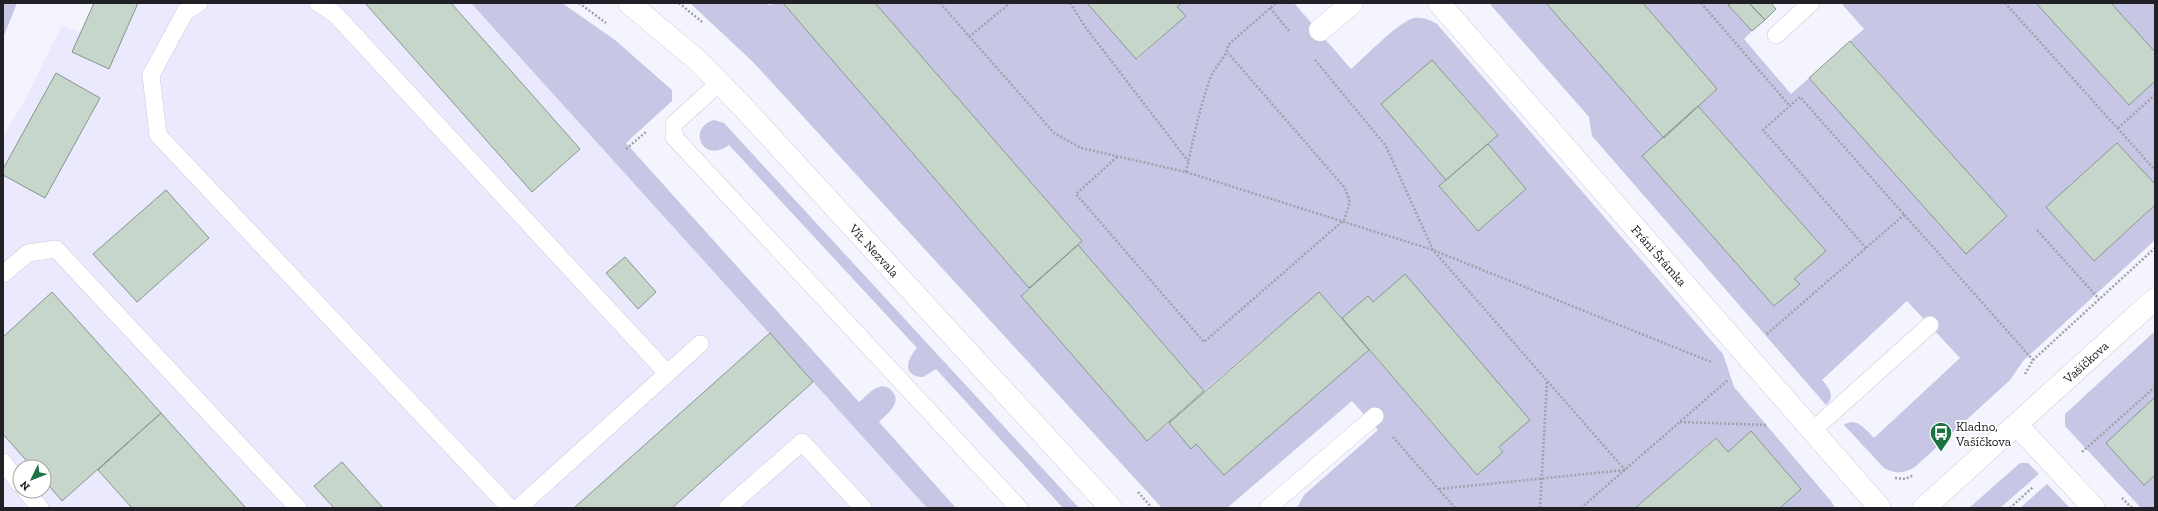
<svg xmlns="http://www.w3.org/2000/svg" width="2158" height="511" viewBox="0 0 2158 511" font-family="'Zilla Slab',serif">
  <rect width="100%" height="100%" fill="#f4f4fe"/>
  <path fill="#eae9fd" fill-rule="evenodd" d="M94 3H471L927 508H3V137L27 96 62 25 81 33ZM20 467H44V491H20Z"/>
  <path fill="#c7c6e5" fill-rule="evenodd" d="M3 3H17L3 38Z
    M471 3H562L615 40 672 90V101L626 143 859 402C866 397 871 389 879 387 883 385 888 387 891 390 904 403 887 413 879 422L956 508H927Z
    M690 3H766L768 5 783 3 1029 288 1021 296 1147 441 1169 423 1191 448 1196 444 1224 475 1369 350 1477 475 1503 452 1405 275 1373 302 1368 296 1342 318 1319 292 1204 391 1078 245 1082 241 875 3H1087L1137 59 1186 16 1177 7 1182 3H1294L1351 69C1364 58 1399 21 1414 18 1423 17 1430 20 1437 24L1723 354 1734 387 1831 501 1835 508H1780L1801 489 1751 431 1728 452 1715 438 1635 508H1297L1304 495 1378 430 1352 401 1227 508H1162L753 62ZM1432 60 1498 134 1488 144 1526 189 1478 231 1439 186 1446 180 1381 104Z
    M1489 3H1546L1664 138 1643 157 1774 306 1799 285 1794 279 1826 251 1698 106 1717 89 1643 3H1731L1729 5 1752 31 1744 39 1791 94 1809 78 1966 253 2007 216 1850 41 1864 29 1841 3H2036L2129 105 2155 81V184L2117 143 2046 207 2094 261 2155 205V240L2023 361 2010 380 1915 467C1904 474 1895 474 1884 468L1844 425C1856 416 1866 430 1874 438L1960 358 1907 301 1822 380C1829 388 1836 396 1826 405L1592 136 1589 117Z
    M2111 3H2155V52Z
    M714 120 724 123 1079 508H1063L936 369 923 377C901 376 907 359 917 348L729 145C703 165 686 128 714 120Z
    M2155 331V397L2106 443 2144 485 2155 475V508H2141L2065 426V414Z
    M2020 463H2028L2039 474 2000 508H1969Z
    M2047 484 2070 508H2020Z"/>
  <path fill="#c6d6cb" stroke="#87968c" d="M94 3H138L109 69 72 52Z
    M365 3H451L580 149 532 192Z
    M783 3H875L1082 241 1029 288Z
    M1087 3H1182L1177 7 1186 16 1136 59Z
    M1546 3H1643L1717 89 1664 138Z
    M1731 3H1749L1765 20 1752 31 1728 5Z
    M1749 3H1771L1776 9 1765 20Z
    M2036 3H2111L2155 52V81L2129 105Z
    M1850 41 2007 216 1966 254 1809 78Z
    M1432 60 1498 135 1446 180 1381 104Z
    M56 73 100 98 45 198 3 175V169Z
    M1698 106 1826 251 1794 279 1800 284 1774 306 1642 156Z
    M2117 143 2155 184V205L2094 261 2046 207Z
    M1488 144 1526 189 1478 231 1439 186Z
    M166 190 209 238 137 302 93 254Z
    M1078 245 1204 391 1147 441 1021 296Z
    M625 257 656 292 638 309 606 273Z
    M1405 274 1530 420 1499 447 1503 452 1477 475 1342 318 1368 296 1373 302Z
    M52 292 161 413 62 501 44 480V467H32L3 434V337Z
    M1319 292 1369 350 1224 475 1196 444 1191 449 1169 423Z
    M770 333 813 382 672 508H574Z
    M2155 397V475L2144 485 2106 443Z
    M161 413 246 508H132L98 470Z
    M1751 431 1801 489 1780 508H1635L1716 438 1728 452Z
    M342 462 383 508H334L314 486Z"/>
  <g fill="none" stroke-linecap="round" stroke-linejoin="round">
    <g stroke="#cbcbdb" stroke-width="18">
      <path id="lane" d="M199 3 185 12 151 75 158 135 510 508
        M318 3 335 14 667 373
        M1776 35 1811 3
        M719 83 674 124V137L1019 508
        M3 274 28 253 56 249 298 508
        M1812 431 1930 325
        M3 462 20 484
        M26 491 40 508
        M518 508 700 344
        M727 508 802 442 863 508
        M1268 508 1375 416"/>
    </g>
    <g stroke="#cbcbdb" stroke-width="23">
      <g id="street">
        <path id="s1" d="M629 3 697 60 743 107 1111 508"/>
        <path id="s2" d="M1439 3 1880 508"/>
        <path d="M1320 30 1352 3"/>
        <path d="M2017 425 2094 508"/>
        <path id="s3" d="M1924 508 2155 299"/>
      </g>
    </g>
    <path stroke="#a1a1a9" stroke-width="2.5" stroke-dasharray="2 2" stroke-linecap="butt" d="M579 3 606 23
      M679 3 702 22
      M940 3 1054 133 1081 148 1186 172 1433 250 1711 362
      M1070 3 1086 28 1188 161
      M1701 3 1790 106
      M2005 3 2155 170
      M1270 8 1289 31
      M969 37 1010 3
      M1315 60 1386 146 1433 250 1625 470
      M2118 128 2155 95
      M626 149 647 131
      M1117 157 1076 194 1204 342 1344 220 1350 202 1345 188 1228 53
      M1186 172C1193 141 1199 109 1210 79 1214 66 1227 58 1228 45L1276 3
      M2037 230 2099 299
      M1866 248 1763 130 1800 97 2033 360
      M1767 334 1905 214
      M2025 374 2033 360 2155 248
      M1680 422 1767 425
      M1393 437 1455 508
      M2082 452 2155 387
      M1895 478 1905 479 1914 475
      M1439 489 1625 470
      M1138 492 1152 508
      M2122 498 2132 508
      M1540 508 1547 381
      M1581 508 1728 380
      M2010 508 2033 487"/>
    <use href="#lane" stroke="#fff" stroke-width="17"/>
    <use href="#street" stroke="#fff" stroke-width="22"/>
  </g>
  <defs>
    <g id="bus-pin" transform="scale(1.15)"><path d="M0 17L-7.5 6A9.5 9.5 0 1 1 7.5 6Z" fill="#1d7244" stroke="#fff"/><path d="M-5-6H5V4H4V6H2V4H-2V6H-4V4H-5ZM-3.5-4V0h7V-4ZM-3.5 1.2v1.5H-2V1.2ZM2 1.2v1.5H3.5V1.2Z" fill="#fff"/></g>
  </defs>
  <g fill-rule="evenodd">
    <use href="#bus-pin" x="1941" y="433"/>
  </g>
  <g text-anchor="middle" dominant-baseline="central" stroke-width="3.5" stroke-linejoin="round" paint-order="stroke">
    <g font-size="13" fill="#202026" stroke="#fff">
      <text stroke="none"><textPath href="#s1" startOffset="349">Vít. Nezvala</textPath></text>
      <text stroke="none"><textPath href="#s2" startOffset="335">Fráni Šrámka</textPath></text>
      <text stroke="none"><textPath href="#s3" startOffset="218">Vašíčkova</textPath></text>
    </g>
    <g font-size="13" fill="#202026" stroke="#fff" text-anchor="start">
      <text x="1956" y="426">Kladno,<tspan x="1956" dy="15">Vašíčkova</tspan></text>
    </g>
  </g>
  <rect width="2158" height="511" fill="none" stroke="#202026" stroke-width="8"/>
  <g transform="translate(32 479) rotate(227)"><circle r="19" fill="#ffffff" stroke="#a6a6a8"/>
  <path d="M0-3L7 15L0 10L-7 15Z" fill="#1d7244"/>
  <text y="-6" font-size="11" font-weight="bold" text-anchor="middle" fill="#202026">N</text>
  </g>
</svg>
